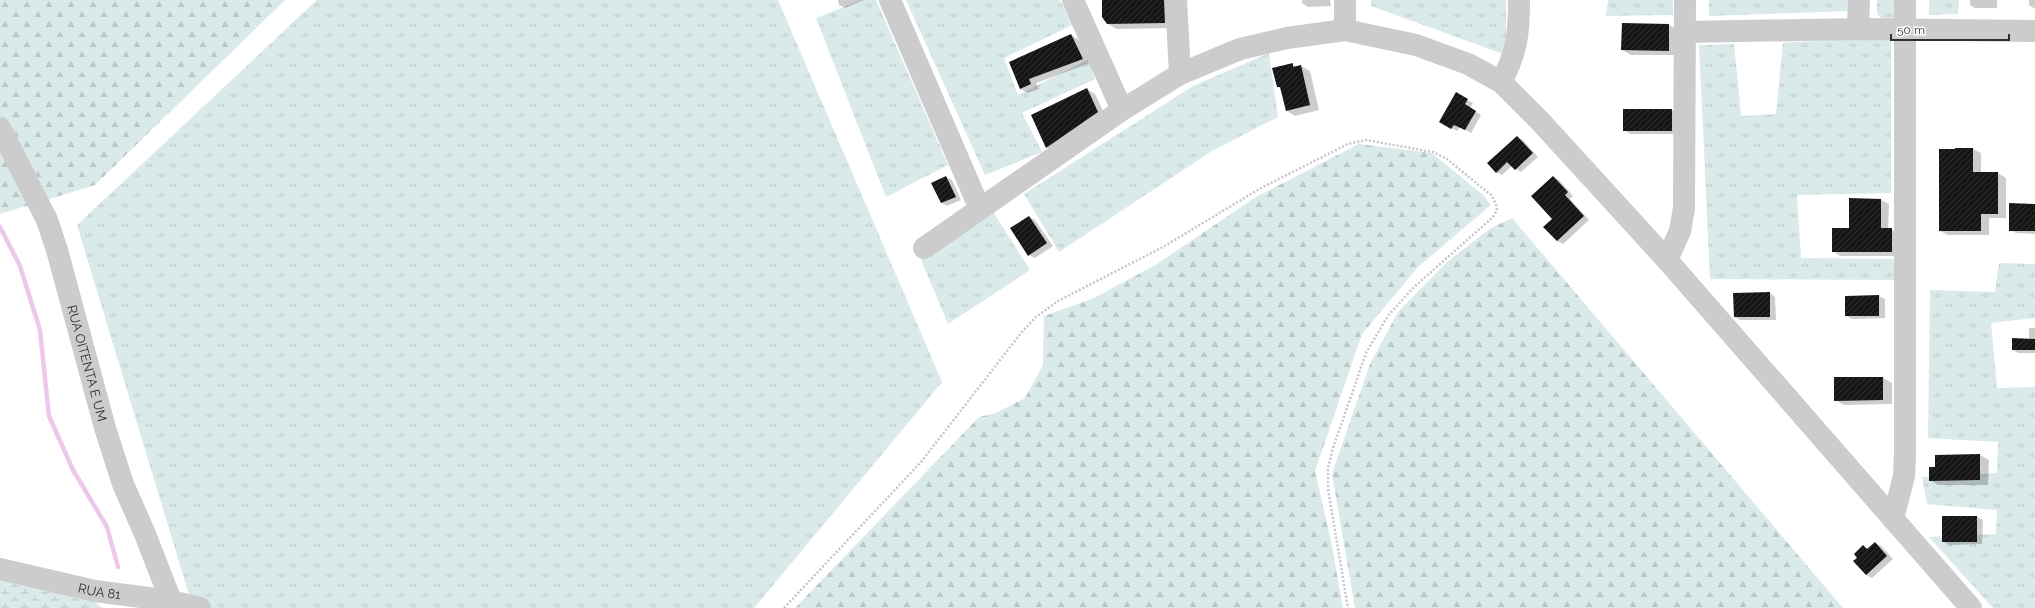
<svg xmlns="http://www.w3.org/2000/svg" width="2035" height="608" viewBox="0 0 2035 608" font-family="Raleway,sans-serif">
  <defs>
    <pattern id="grass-tufts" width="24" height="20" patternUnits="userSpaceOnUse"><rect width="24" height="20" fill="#dae9e9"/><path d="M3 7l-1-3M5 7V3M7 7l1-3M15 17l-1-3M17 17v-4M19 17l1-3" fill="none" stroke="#bbc8c8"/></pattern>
    <pattern id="forest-firs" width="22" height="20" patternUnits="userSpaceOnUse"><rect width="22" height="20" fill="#dae9e9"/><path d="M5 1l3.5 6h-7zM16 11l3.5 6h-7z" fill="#bbc8c8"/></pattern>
    <pattern id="wetland-marsh" width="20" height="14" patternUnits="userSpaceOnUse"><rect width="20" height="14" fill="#dae9e9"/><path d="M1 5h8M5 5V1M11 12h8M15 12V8" fill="none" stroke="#bbc8c8"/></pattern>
    <pattern id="building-hatch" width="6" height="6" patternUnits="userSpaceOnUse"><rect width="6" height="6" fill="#161616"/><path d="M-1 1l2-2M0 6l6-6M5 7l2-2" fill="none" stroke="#303030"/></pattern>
  </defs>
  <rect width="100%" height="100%" fill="#fff"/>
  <path fill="url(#grass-tufts)" d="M317 0H778L942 382 754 608H193L77 225Z
    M862 0H876L948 165 886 197 816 18Z
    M906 0H1060L1072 25 1004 58 1018 95 1089 59 1095 79 1022 113 1042 152 985 175Z
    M1371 0H1506V55L1371 6Z
    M1608 0H1673V15L1606 16Z
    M1709 0H1849V11L1709 16Z
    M1877 0H1900L1896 20 1881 19 1877 13Z
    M1929 0H1959L1958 14 1929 15Z
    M1891 36V193L1797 195 1801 258 1897 259 1896 280 1710 279 1699 45 1734 44 1741 116 1776 114 1783 43Z
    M1269 53 1278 117 1212 151 1059 252 1024 194 1193 86Z
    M992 210 1030 270 948 324 921 260Z
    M1999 263 2035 264V318L1991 323 1997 388 2035 387V608H1993L1929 537 1996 534 1997 510 1927 504 1922 477 1997 473 1998 442 1928 438 1930 290 1995 292Z"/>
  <path fill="url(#forest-firs)" d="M0 0H285L95 185 0 214Z
    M1359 144 1432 153 1483 195 1491 205 1418 267 1362 334 1315 471 1331 541 1343 608H795L979 417 996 413 1025 398 1043 365 1044 316 1094 298 1157 264 1256 197Z
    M1512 218 1843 608H1355L1332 474 1370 364 1398 312 1447 262 1491 228Z"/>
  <path fill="url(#wetland-marsh)" d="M0 574 82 590 102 608H0Z"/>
  <path fill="#0003" d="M838 0H864L845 8 839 5Z
    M1103 0H1172L1173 28 1117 29 1108 24Z
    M1302 0H1330L1331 6 1308 7 1302 3Z
    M1970 0H1997V8H1975L1970 5Z
    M2029 0H2035V9L2029 5Z
    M1669 25 1678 30V55H1631L1622 50Z
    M1071 35 1079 40 1090 63 1036 83 1039 89 1028 93 1020 89 1010 63Z
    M1292 64 1297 67 1301 66 1310 71 1319 110 1295 116 1287 111 1282 89 1278 87Z
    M1087 89 1095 94 1106 117 1056 152 1047 147Z
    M1456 94 1473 103 1470 108 1481 115 1471 133 1460 127 1457 131 1440 122Z
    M1672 110 1677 113V134H1630L1624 130Z
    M1517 137 1523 140 1538 157 1521 172 1512 166 1502 175 1496 172Z
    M1973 149 1981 153V173H1998L2006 178V218H1989V235H1948L1940 231Z
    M946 177 952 180 961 200 947 206 942 203Z
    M1553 177 1559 180 1573 196 1570 199 1589 220 1563 244 1557 241 1553 219Z
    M1850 200H1881L1889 204 1888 229 1900 233V256H1840L1833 251 1850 229Z
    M2035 205V234L2016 233 2010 230Z
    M1029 217 1035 220 1053 246 1035 258 1029 255Z
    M1770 293 1775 297 1776 320H1740L1735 317Z
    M1879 296 1885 299V318L1852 319 1846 316Z
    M2029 328H2035V353H2018L2013 350 2029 340Z
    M1883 378 1892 383V404L1844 405 1835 400Z
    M1980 455 1989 460 1988 485H1938L1930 480Z
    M1977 517 1983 520 1982 544 1949 545 1943 541Z
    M1875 543 1881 546 1893 559 1872 578 1866 575 1855 561 1859 558 1863 546 1868 549Z"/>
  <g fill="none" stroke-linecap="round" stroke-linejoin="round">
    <path stroke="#ecc9ec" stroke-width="4.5" d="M0 227 20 266 40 330 49 416 73 470 107 527 118 567"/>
  </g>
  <path fill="url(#building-hatch)" d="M1102 0H1164L1165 23 1107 24 1102 17Z
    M1622 23 1669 24V51L1621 50Z
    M1071 34 1083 59 1029 79 1031 84 1020 89 1009 62Z
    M1293 63V67L1301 65 1310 105 1286 111 1280 87H1277L1272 68Z
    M1087 88 1098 112 1046 148 1031 115Z
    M1456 92 1468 99 1465 104 1476 111 1465 130 1454 125 1451 129 1439 122Z
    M1623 109H1672V131H1623Z
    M1517 136 1533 153 1515 170 1507 162 1496 173 1487 163Z
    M1955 148H1973V172H1998V214H1981V231H1939V149H1955Z
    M946 176 956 197 941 203 931 183Z
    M1553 176 1568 192 1565 195 1584 216 1557 241 1543 227 1552 219 1531 196Z
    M1849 198 1881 199V228H1892V252H1832V228H1849Z
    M2009 203 2035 204V231H2009Z
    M1029 216 1047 243 1028 256 1010 228Z
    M1770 292V317H1734L1733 293Z
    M1879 295V316H1845V296Z
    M2012 338 2035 339V350H2012Z
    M1834 377H1883V400L1834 401Z
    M1980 454V480L1929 481V467H1935V455Z
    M1942 516H1977V542H1942Z
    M1875 542 1887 556 1866 575 1853 561 1857 558 1854 554 1863 545 1867 549Z"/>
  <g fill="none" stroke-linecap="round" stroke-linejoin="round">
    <path stroke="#c6c6c6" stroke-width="2.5" stroke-dasharray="2 2" stroke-linecap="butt" d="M784 608 921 462 1021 333 1036 317 1058 301 1163 247 1261 188 1348 144 1366 140 1433 152 1447 159 1491 195 1496 204 1497 210 1493 217 1413 288 1388 316 1366 353 1333 448 1328 468V489L1348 608"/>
    <g stroke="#ccc" stroke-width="22">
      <path d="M890 0 979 207"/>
      <path d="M1073 0 1122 110"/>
      <path d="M1176 0 1180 74"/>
      <path d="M1858 29 1859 0"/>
      <path d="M1345 30V0"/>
      <path d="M1685 32 1858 29 2035 31"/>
      <path d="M1501 82C1517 53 1519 33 1519 0"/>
      <path id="s1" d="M0 128 47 220 57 250 105 428 123 484 145 534 171 601 169 608"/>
      <path d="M924 248 1122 110 1180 74 1240 49 1287 38 1345 30 1416 45 1468 64 1501 82 1540 121 1667 260 1971 608"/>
      <path d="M1667 260 1680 231 1684 208 1685 0"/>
      <path d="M1893 519 1904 476 1905 453V0"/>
      <path id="s2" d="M0 569 95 591 171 601 200 608"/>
    </g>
  </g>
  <g text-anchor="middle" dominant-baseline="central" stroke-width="4" stroke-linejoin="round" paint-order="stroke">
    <g font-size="13" fill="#2f2f2f" stroke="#fff">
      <text stroke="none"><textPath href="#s1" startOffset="252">RUA OITENTA E UM</textPath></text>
      <text stroke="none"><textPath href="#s2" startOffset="102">RUA 81</textPath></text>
    </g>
  </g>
  <path d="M1891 34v6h118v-6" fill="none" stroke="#2f2f2f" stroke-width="2"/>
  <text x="1897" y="34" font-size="12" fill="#2f2f2f" stroke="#ffffff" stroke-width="3" paint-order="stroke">50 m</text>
</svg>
